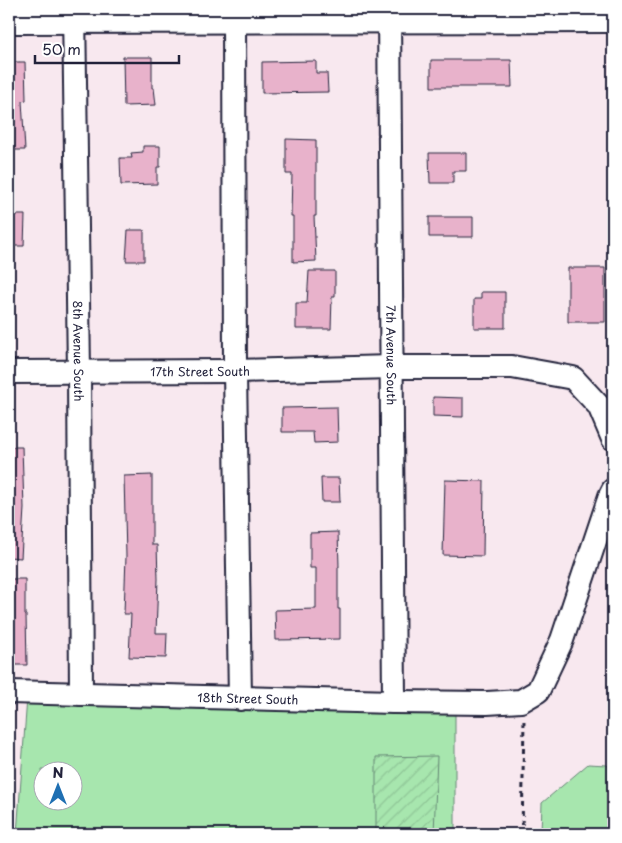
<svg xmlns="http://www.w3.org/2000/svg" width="622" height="843" viewBox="0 0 622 843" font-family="'Playpen Sans',sans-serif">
  <defs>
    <pattern id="garden-furrows" width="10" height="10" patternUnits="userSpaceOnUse" patternTransform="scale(1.25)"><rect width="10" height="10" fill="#a7e6ae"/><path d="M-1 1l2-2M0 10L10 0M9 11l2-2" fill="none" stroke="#8fc597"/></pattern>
  </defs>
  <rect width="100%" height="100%" fill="#f8e8ef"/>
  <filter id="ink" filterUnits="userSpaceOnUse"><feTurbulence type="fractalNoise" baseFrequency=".02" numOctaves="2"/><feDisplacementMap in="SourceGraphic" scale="10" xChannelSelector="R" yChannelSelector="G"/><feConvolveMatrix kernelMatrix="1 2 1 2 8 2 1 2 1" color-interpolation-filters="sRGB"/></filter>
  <g filter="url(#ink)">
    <path fill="#a7e6ae" stroke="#648474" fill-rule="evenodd" d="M27 698 455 713V834H17ZM42 770H72V800H42Z
      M588 764 607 765 613 772V834H541V833L542 803Z"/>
    <path fill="url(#garden-furrows)" stroke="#648474" d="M437 756 434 834H376V757Z"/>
    <path fill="#e8b2cb" stroke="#22223b" d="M123 57H152V88H154L156 105 124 106Z
      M431 60H511L512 87H431Z
      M316 61V73H327L328 92 262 93V62Z
      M9 62H25L26 100 22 101 25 150H9Z
      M286 139 316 140V216H314L316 261 293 262V216H291L292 174H286Z
      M143 146H160V167H157V184L121 185 120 158H132L131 153 143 152Z
      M429 153H466V171H453V183H430Z
      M9 215H25L24 246H9Z
      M429 217H473V237H429Z
      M128 230H144V261H126Z
      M568 268H605V322H568Z
      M309 271H335V297H332L331 329H296V303H307Z
      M481 292H505V328H474V299H481Z
      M433 397 463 398V417L433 416Z
      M337 407 338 442 314 443 313 432H282V408Z
      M9 447H22L24 508 21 558 9 557Z
      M152 475V545H157L158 579 156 633H167L166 658 129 657 131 614H124L126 556 124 476Z
      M321 478H339L340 502H322Z
      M445 480 484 481 483 556 443 555Z
      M338 532 339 567H338V609H340V639L276 640 275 610 316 609V568H310V533Z
      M9 579H25V615H26L27 665H9Z"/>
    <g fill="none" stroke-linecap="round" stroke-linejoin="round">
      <g stroke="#22223b" stroke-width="26">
        <g id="minor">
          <path id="s1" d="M74 9 79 372 81 694"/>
          <path d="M234 9 235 371 240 699"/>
          <path id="s2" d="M389 9 394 702"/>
          <path d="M9 22 613 21"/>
          <path id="s3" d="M9 372 235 371 392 367H512L573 378 599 406 613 439"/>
          <path id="s4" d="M9 692 394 702 487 703 521 701 538 691 562 640 610 496 613 490"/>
        </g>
      </g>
      <path stroke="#22223b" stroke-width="3" stroke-dasharray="5 4" stroke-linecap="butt" d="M522 834 524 720"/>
      <use href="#minor" stroke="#fff" stroke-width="22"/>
    </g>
  </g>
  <g text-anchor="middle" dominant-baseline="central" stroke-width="4" stroke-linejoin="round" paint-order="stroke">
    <g font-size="12" fill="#22223b" stroke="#fff">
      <text stroke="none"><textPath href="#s1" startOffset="342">8th Avenue South</textPath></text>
      <text stroke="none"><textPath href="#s2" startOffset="346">7th Avenue South</textPath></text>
      <text stroke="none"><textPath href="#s3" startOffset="191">17th Street South</textPath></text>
      <text stroke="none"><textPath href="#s4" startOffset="239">18th Street South</textPath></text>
    </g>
  </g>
  <rect width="622" height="843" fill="none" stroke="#fff" stroke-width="30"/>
  <rect x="15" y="15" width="592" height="813" fill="none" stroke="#22223b" stroke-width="2" filter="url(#ink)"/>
  <g transform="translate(58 786)"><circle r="24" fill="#ffffff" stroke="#a7a7b1"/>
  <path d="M0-4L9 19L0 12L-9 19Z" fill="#1f6fb2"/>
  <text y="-8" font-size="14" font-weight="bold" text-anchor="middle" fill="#22223b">N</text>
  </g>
  <path d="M35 55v8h144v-8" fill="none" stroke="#22223b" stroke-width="2.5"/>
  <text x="42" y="55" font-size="15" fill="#22223b" stroke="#ffffff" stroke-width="4" paint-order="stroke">50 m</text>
</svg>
